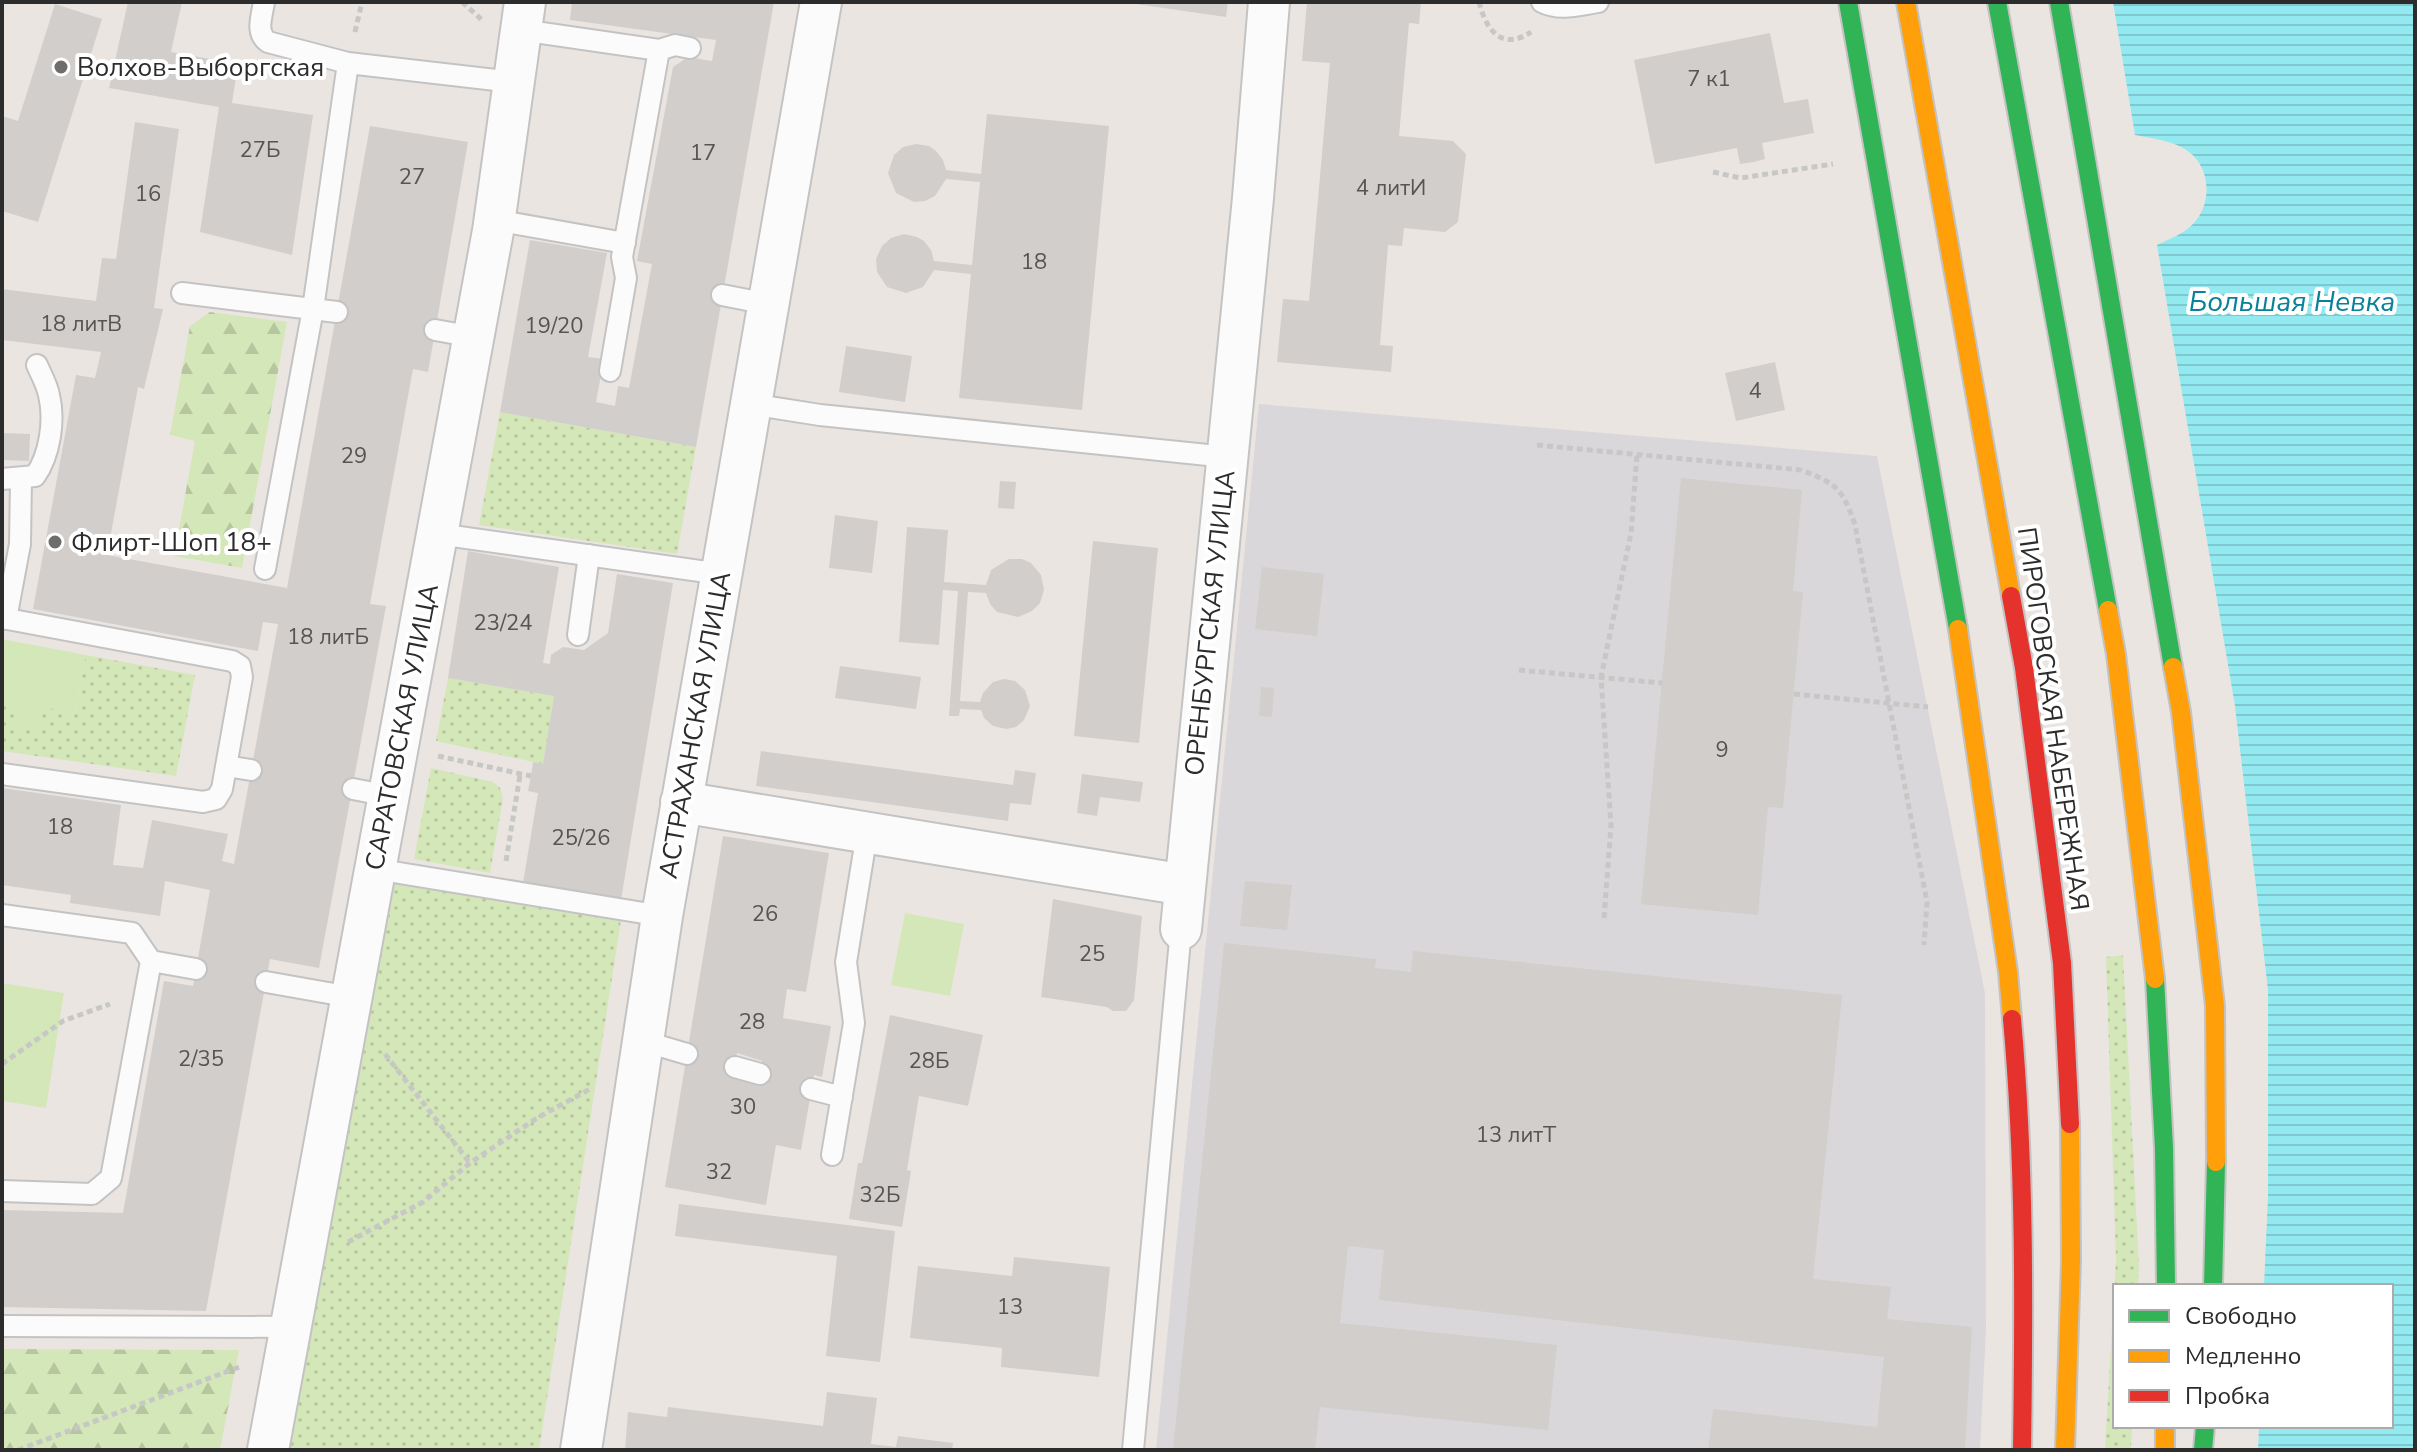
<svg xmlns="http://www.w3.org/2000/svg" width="2417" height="1452" viewBox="0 0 2417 1452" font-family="'Nunito Sans',sans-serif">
  <defs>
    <pattern id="grass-dots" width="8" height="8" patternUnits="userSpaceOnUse" patternTransform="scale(2)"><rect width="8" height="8" fill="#d4e7b9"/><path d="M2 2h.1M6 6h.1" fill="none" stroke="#b6c69f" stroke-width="1.8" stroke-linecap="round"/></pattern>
    <pattern id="forest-firs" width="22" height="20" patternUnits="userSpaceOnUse" patternTransform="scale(2)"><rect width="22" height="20" fill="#d4e7b9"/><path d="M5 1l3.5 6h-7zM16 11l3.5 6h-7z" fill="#b6c69f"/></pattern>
    <pattern id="water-rules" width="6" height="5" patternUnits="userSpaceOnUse" patternTransform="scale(2)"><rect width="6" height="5" fill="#92e9f0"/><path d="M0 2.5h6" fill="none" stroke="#7ec8ce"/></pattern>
  </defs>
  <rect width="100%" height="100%" fill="#ebe5e2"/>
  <path fill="#dad7da" d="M1259 404 1877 456 1985 993 1986 1329 1980 1450H1156Z"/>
  <path fill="url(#grass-dots)" d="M500 412 696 447 677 554 479 525Z
    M86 655 195 675 176 776 2 751V700L19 703 15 726 39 730 44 707 75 713Z
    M448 678 554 696 543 764 436 741Z
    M431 768 493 782 500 788 503 798 490 873 414 859Z
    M395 882 621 920 539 1450H288Z
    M2123 955 2139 1267 2138 1286H2115V1426H2132L2131 1450H2105L2116 1259 2106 957Z"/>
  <path fill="url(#forest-firs)" d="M210 312 287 322 242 568 174 556 195 441 170 435 190 326Z
    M2 1349 239 1350 220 1450H2Z"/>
  <path fill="#d4e7b9" d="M2 639 86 655 75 713 44 707 39 731 14 726 19 703 2 700Z
    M905 913 964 924 950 996 891 985Z
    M2 983 64 993 46 1108 2 1101Z"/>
  <path fill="url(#water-rules)" d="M2113 2H2415V1450H2258L2259 1426H2391V1286H2264L2268 1196V990L2235 706 2157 245C2169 239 2184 234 2194 223 2214 201 2210 162 2183 148 2169 140 2150 138 2135 135Z"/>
  <path fill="#d1cecb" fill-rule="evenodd" d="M128 2H182L171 52 238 64 232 103 313 115 292 255 200 232 219 107 109 88Z
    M572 2H774L696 447 500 412 530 240 607 253 588 357 604 359 596 402 615 406 618 386 629 388 652 264 637 261 673 67 688 57 712 61 716 40 570 20Z
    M1122 2H1228L1226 17Z
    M1307 2H1421L1419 24 1409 23 1399 136 1453 141 1466 154 1458 222 1445 232 1404 228 1402 246 1388 245 1380 345 1393 346 1391 372 1277 362 1283 299 1309 301 1330 63 1302 61Z
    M55 4 102 19 38 222 2 211V116L18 121Z
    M1770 33 1784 103 1808 99 1814 133 1762 143 1765 159 1753 162 1740 164 1737 148 1655 164 1634 60Z
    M987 114 1109 126 1082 410 959 398 971 274 934 270 923 287 906 293 887 287 877 272 876 259 882 246 891 238 904 234 917 237 924 241 931 250 934 261 972 265 980 182 946 179 935 196 925 201 914 202 896 193 888 173 894 155 903 147 916 144 929 146 936 151 943 160 946 170 981 174Z
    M135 122 179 129 154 308 163 309 144 389 138 387 107 555 287 588 370 126 468 142 428 372 413 369 370 604 386 606 319 968 270 959 206 1311 2 1307V1210L123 1213 164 981 193 986 210 890 165 881 160 916 70 903 71 895 2 885V788L121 805 113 865 143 868 152 820 228 834 222 861 234 864 278 624 263 622 258 651 33 609 76 375 95 378 101 352 2 340V289L96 301 102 258 116 259Z
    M846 346 912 356 905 402 839 392Z
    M1775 362 1785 410 1736 421 1725 373Z
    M2 433 30 434 29 461 2 460Z
    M1681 478 1802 490 1793 591 1803 592 1783 808 1768 807 1758 915 1641 904Z
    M1000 481 1016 482 1014 509 998 508Z
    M835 515 878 521 872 573 829 568Z
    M907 527 948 530 944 582 986 585 991 570 1009 559H1022L1031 563 1041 575 1044 590 1040 603 1032 611 1018 617 997 612 990 604 986 593 968 592 960 701 980 702 983 693 993 682 1004 679 1015 681 1025 690 1030 706 1024 720 1016 727 1006 729 993 726 984 718 981 710 960 709 959 716H949L958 591 943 590 939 645 899 642Z
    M1093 541 1158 548 1139 743 1074 736Z
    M468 551 559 567 543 663 550 664 551 655 563 647 584 650 608 633 617 574 673 583 621 900 523 883 538 793 528 791 531 776 533 762 543 764 554 696 448 678Z
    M1262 567 1324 574 1317 636 1255 629Z
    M840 666 921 677 916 709 835 698Z
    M1261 687 1274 688 1272 717 1259 716Z
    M761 751 1013 785 1015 770 1036 773 1031 805 1010 803 1008 821 756 786Z
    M1082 774 1143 782 1140 802 1100 797 1097 816 1077 813Z
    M723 836 829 853 806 992 787 989 783 1018 831 1026 822 1077 814 1075 801 1150 776 1145 766 1205 665 1187ZM737 1053 762 1061 758 1085 733 1078Z
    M1245 881 1292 885 1287 930 1240 926Z
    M1053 899 1142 916 1134 1000 1126 1011H1113L1107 1007 1041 997Z
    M1224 943 1376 959 1375 968 1411 972 1413 951 1842 995 1813 1279 1891 1287 1887 1319 1972 1327 1965 1450H1708L1713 1409 1877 1427 1884 1357 1379 1300 1384 1250 1348 1246 1340 1323 1557 1345 1548 1430 1320 1407 1315 1450H1173Z
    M890 1015 983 1035 968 1106 919 1096 907 1170 911 1171 902 1227 849 1219 858 1163H862Z
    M679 1204 895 1231 880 1362 826 1356 837 1256 675 1236Z
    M1014 1257 1110 1267 1099 1377 1001 1367 1002 1348 910 1338 918 1266 1012 1276Z
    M827 1392 877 1398 871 1444 896 1447 898 1436 953 1443 952 1450H625L628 1412 667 1417 668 1407 823 1426Z"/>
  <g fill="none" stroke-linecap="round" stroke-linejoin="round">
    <g stroke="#c4c3c4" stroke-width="24">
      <path id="lane" d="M264 2C262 16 255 33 268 42L348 63 513 82
        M1542 2C1560 11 1578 5 1598 2
        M521 30 659 50 675 45 690 48
        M495 220 625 243
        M182 293 337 312
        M722 295 768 304
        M435 330 474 337
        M610 371 626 278 622 257 659 50
        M751 404 820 415 1227 457
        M2 479 35 476C50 455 55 420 49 395 47 385 41 374 37 365
        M438 534 721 574
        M265 569 313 309 348 63
        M2 618 232 661 240 666 242 677 222 789 216 799 203 802 2 774
        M6 619 20 544 21 479
        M578 635 589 555
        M226 766 251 770
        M353 789 389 796
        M375 869 662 916
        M2 915 132 933 151 961 196 969
        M266 982 351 997
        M643 1041 687 1054
        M735 1067 760 1074
        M811 1089 842 1097
        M832 1155 854 1023 846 962 867 833
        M2 1191 92 1194 111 1178 151 961
        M2 1326 291 1327
        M1133 1450 1181 929"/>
    </g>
    <g stroke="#c4c3c4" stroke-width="44">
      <path id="street" d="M681 802 1185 885
        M1181 929 1253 198 1269 2
        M268 1450 493 231 525 2
        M581 1450 662 916 821 2"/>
    </g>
    <g stroke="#c4c3c4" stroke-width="22">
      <path id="fast" d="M1848 2 1958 629
        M1997 2 2108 610
        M2059 2 2173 667
        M2155 979 2164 1148 2166 1286
        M2213 1286 2216 1162
        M2203 1450 2205 1426"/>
    </g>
    <g stroke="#c4c3c4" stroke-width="22">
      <path id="slow" d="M1906 2 2011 596
        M2108 610 2116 654 2155 979
        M1958 629 2008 972 2012 1019
        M2173 667 2181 712 2215 1006 2216 1162
        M2165 1426V1450
        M2065 1450 2071 1260 2070 1124"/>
    </g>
    <g stroke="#c4c3c4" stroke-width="22">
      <path id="jam" d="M2011 596 2024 668 2062 963 2070 1124
        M2012 1019C2025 1163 2024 1306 2022 1450"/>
    </g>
    <path stroke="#c7c7c6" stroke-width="5" stroke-dasharray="6 4" stroke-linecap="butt" d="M462 2 482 20
      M1479 2C1486 29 1501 52 1531 32
      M355 32 362 2
      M1713 172 1741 178 1833 164
      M1537 445 1801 470C1836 483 1843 489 1855 525L1927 902 1924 945
      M1519 670 1662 683
      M1794 694 1928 707
      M438 756 531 776
      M506 861 520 775
      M1604 918 1611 826 1601 677 1631 533 1637 455
      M385 1054 470 1163
      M2 1064 63 1021 110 1004
      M348 1242 423 1202 470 1163 537 1118 592 1088
      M18 1450 242 1366"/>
    <use href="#lane" stroke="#fcfbfb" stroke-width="20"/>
    <use href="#street" stroke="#fcfbfb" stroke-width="40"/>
    <use href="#fast" stroke="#30b455" stroke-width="18"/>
    <use href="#slow" stroke="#ff9f0a" stroke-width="18"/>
    <use href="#jam" stroke="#e5322d" stroke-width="18"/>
  </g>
  <g fill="#6f6d6c" stroke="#fff" stroke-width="3">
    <circle cx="61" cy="67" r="8"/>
    <circle cx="55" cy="542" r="8"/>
  </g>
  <g text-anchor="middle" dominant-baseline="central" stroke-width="8" stroke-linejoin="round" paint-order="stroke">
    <g font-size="22" fill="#565554">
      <text x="1709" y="79">7 к1</text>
      <text x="260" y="150">27Б</text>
      <text x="703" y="153">17</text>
      <text x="412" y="177">27</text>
      <text x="1391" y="188">4 литИ</text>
      <text x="148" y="194">16</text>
      <text x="1034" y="262">18</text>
      <text x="81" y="324">18 литВ</text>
      <text x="554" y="326">19/20</text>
      <text x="1755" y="391">4</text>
      <text x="354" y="456">29</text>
      <text x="503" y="623">23/24</text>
      <text x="328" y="637">18 литБ</text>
      <text x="1722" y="750">9</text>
      <text x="60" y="827">18</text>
      <text x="581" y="838">25/26</text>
      <text x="765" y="914">26</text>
      <text x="1092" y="954">25</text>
      <text x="752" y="1022">28</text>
      <text x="201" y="1059">2/35</text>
      <text x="929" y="1061">28Б</text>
      <text x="743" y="1107">30</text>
      <text x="1516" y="1135">13 литТ</text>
      <text x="719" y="1172">32</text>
      <text x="880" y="1195">32Б</text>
      <text x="1010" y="1307">13</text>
    </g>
    <g font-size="26" fill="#2c2c2c" stroke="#fff" text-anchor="start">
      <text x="77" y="67">Волхов-Выборгская</text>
      <text x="71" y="542">Флирт-Шоп 18+</text>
    </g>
    <g font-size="26" fill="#2c2c2c" stroke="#fff">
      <text transform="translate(1210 623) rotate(-84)">ОРЕНБУРГСКАЯ УЛИЦА</text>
      <text transform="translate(2053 719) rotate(82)">ПИРОГОВСКАЯ НАБЕРЕЖНАЯ</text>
      <text transform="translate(695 725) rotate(-80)">АСТРАХАНСКАЯ УЛИЦА</text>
      <text transform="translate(402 727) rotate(-79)">САРАТОВСКАЯ УЛИЦА</text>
    </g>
    <g font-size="28" font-style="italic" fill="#078298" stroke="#fff">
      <text x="2292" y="302">Большая Невка</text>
    </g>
  </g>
  <rect width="2417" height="1452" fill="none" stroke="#2c2c2c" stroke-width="8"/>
  <rect x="2113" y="1284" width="280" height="144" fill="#ffffff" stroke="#ababab" stroke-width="2"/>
  <rect x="2129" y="1310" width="40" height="12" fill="#30b455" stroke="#ababab" stroke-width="2"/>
  <text x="2185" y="1324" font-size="24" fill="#2c2c2c">Свободно</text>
  <rect x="2129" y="1350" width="40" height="12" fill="#ff9f0a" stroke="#ababab" stroke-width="2"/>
  <text x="2185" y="1364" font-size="24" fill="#2c2c2c">Медленно</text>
  <rect x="2129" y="1390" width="40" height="12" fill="#e5322d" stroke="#ababab" stroke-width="2"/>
  <text x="2185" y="1404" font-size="24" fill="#2c2c2c">Пробка</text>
</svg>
